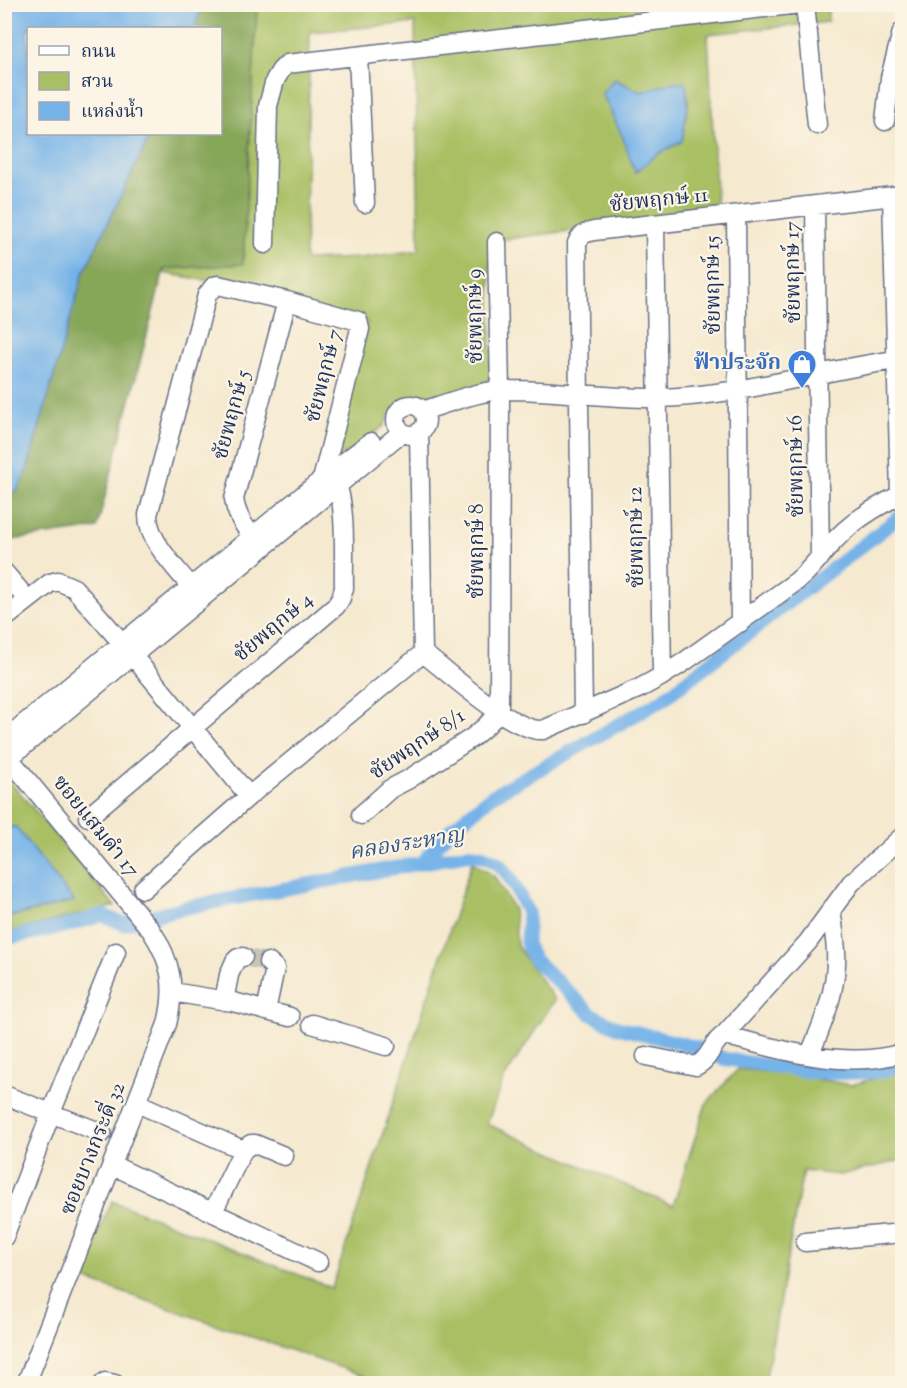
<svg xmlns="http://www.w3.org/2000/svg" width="907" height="1388" viewBox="0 0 907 1388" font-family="'Sorts Mill Goudy','Noto Serif Thai',serif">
  <rect width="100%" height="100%" fill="#fcf5e5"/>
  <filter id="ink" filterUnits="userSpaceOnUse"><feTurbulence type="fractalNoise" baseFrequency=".0167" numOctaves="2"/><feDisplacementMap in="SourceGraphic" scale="12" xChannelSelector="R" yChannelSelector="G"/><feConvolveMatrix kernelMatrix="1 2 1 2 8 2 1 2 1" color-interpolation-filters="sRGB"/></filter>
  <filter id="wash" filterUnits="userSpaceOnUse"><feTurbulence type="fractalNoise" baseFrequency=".008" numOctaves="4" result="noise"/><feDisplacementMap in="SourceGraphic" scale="24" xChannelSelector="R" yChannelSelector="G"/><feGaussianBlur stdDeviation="1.35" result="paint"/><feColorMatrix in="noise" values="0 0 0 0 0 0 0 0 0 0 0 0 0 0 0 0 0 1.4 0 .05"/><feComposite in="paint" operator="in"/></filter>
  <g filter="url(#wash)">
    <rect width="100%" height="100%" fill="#f5e9cf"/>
    <path fill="#a9bf63" stroke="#627760" stroke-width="1.5" fill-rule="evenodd" d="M257 5H828V22L708 34 717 212 490 241 491 374 486 384 445 395 408 400 389 415 384 426 332 464 367 321 209 281 164 273V269L243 264ZM415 23 419 250 360 258 305 260 310 32ZM614 79 641 92 686 84 688 103 682 141 658 154 635 172 623 138Z
      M4 774 115 906 5 933V918L44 908 15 826 5 830V813L8 811 5 808Z
      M472 862 494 876 514 910 517 946 555 1000 503 1080 487 1124 673 1206 706 1104 738 1069 789 1074 851 1085 902 1071V1160L840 1175 803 1171 765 1383H371L368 1377 78 1277 112 1201 332 1288Z"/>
    <path fill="#86a659" stroke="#506a5c" stroke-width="1.5" d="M202 5H257L243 264 164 269 97 528 5 541 4 492 17 491 27 470 83 274 151 134H220V28H195Z"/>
    <path fill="#76b3e9" stroke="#4871a4" stroke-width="1.5" d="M4 5H202L195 28H28V134H151L83 274 27 470 17 491 5 492Z
      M614 79 641 92 673 82 686 83 688 103 682 141 658 154 635 172 623 138 602 93Z
      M15 826 74 901 5 918V830Z"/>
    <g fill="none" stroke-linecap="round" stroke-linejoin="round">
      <path stroke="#76b3e9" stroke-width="14" d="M422 863 448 832 492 796 662 700 902 515
        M4 939 66 926 102 915 123 924 183 908 468 854C499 855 509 873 521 899 523 904 528 911 528 916 529 936 521 941 535 960L591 1014 616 1027 695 1047 725 1059 811 1072 839 1073 878 1072 902 1066"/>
    </g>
  </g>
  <g filter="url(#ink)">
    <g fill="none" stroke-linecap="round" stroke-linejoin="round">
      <path stroke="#c9c4b8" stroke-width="18" stroke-dasharray="18 9" stroke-linecap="butt" d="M243 957 268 962"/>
      <g stroke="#677086" stroke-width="21">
        <path id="minor" d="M805 4 817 125
          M358 56 365 203
          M885 121 890 78 902 32
          M892 196 900 495
          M815 206 820 558
          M736 215 740 623
          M655 225 662 676
          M265 244 268 106 275 80 281 70 287 64 799 4
          M396 420a15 15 0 1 1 30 0a15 15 0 1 1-30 0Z
          M423 411C444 404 482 390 503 390 554 389 606 399 658 398 741 396 821 370 902 359
          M419 432 423 653
          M252 537C244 525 236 515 234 499L287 301
          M4 572 27 599
          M192 588C176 568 148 541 148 515L207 295 214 286 218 285 287 301 358 321 360 329 322 480
          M4 619 50 583 58 581 74 588 123 644 249 796
          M423 653C448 672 514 733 543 730L640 688 662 676 684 662 797 581C812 569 822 553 836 539 854 520 879 505 902 494
          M583 714 577 243C581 234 585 233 594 231L902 195
          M4 740 330 473 371 442
          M4 752 151 930C172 962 176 987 167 1024L26 1384
          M9 758 402 432
          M361 815 390 789 409 779 473 737 486 726 499 712 500 390 497 242
          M88 817 336 606 341 598 344 588C343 561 348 499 333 477
          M143 889 249 796 423 653
          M172 992 233 1002 290 1017
          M224 1001 229 975 235 961 238 958 243 957
          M266 1011 275 968 268 962
          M312 1024 386 1046
          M724 1035 808 942 851 883 902 837
          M810 1054C824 1021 838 987 836 951 835 937 833 923 831 909
          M646 1056 696 1066C711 1059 711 1043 724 1035 779 1050 846 1070 902 1053
          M4 1095 102 1133
          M137 1103 243 1150 213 1212
          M243 1150 251 1144H255L284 1156
          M112 1165 318 1262
          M4 1237 51 1113 116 952
          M805 1242 902 1233
          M103 1384 105 1382 115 1384"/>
      </g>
      <use href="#minor" stroke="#fff" stroke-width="18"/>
    </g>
  </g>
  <defs>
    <g id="shop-pin" transform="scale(1.5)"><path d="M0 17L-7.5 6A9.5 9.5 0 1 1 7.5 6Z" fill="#3f7fe0" stroke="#fcf5e5"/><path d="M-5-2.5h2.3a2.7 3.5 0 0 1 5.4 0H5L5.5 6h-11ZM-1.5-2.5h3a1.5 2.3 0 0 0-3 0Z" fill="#fff"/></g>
  </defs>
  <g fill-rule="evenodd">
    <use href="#shop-pin" x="802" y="364"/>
  </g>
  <g text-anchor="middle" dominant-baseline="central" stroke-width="4.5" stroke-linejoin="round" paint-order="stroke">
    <g font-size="21" fill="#1b2f5e" stroke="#fcf5e5">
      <text transform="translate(659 201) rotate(-6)">ชัยพฤกษ์ 11</text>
      <text transform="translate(794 272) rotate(-91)">ชัยพฤกษ์ 17</text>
      <text transform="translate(714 285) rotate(-91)">ชัยพฤกษ์ 15</text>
      <text transform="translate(476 316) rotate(-91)">ชัยพฤกษ์ 9</text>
      <text transform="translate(325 376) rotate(-76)">ชัยพฤกษ์ 7</text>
      <text transform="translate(233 415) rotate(-75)">ชัยพฤกษ์ 5</text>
      <text transform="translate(797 466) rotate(-91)">ชัยพฤกษ์ 16</text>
      <text transform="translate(637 537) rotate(-91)">ชัยพฤกษ์ 12</text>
      <text transform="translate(478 551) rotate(-90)">ชัยพฤกษ์ 8</text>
      <text transform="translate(274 628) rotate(-40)">ชัยพฤกษ์ 4</text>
      <text transform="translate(418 745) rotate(-34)">ชัยพฤกษ์ 8/1</text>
      <text transform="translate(95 827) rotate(51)">ซอยแสมดำ 17</text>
      <text transform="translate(94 1149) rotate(-68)">ซอยบางกระดี่ 32</text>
    </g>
    <g font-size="21" font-weight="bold" fill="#366cbe" stroke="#fcf5e5" text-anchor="end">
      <text x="781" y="364">ฟ้าประจัก</text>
    </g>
    <g font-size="22" font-style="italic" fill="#365788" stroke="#fcf5e5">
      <text transform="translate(407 845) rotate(-9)">คลองระหาญ</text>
    </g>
  </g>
  <rect width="907" height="1388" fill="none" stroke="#fcf5e5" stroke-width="24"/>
  <rect x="27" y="27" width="195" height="108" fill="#fcf5e5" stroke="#a2a6af" stroke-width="1.5"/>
  <rect x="39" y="46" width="30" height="9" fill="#ffffff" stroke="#a2a6af" stroke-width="1.5"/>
  <text x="81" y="57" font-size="18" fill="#1b2f5e">ถนน</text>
  <rect x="39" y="72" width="30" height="18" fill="#a9bf63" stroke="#a2a6af" stroke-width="1.5"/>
  <text x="81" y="87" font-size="18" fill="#1b2f5e">สวน</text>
  <rect x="39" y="102" width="30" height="18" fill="#76b3e9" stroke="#a2a6af" stroke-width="1.5"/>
  <text x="81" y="117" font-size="18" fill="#1b2f5e">แหล่งน้ำ</text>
</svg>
